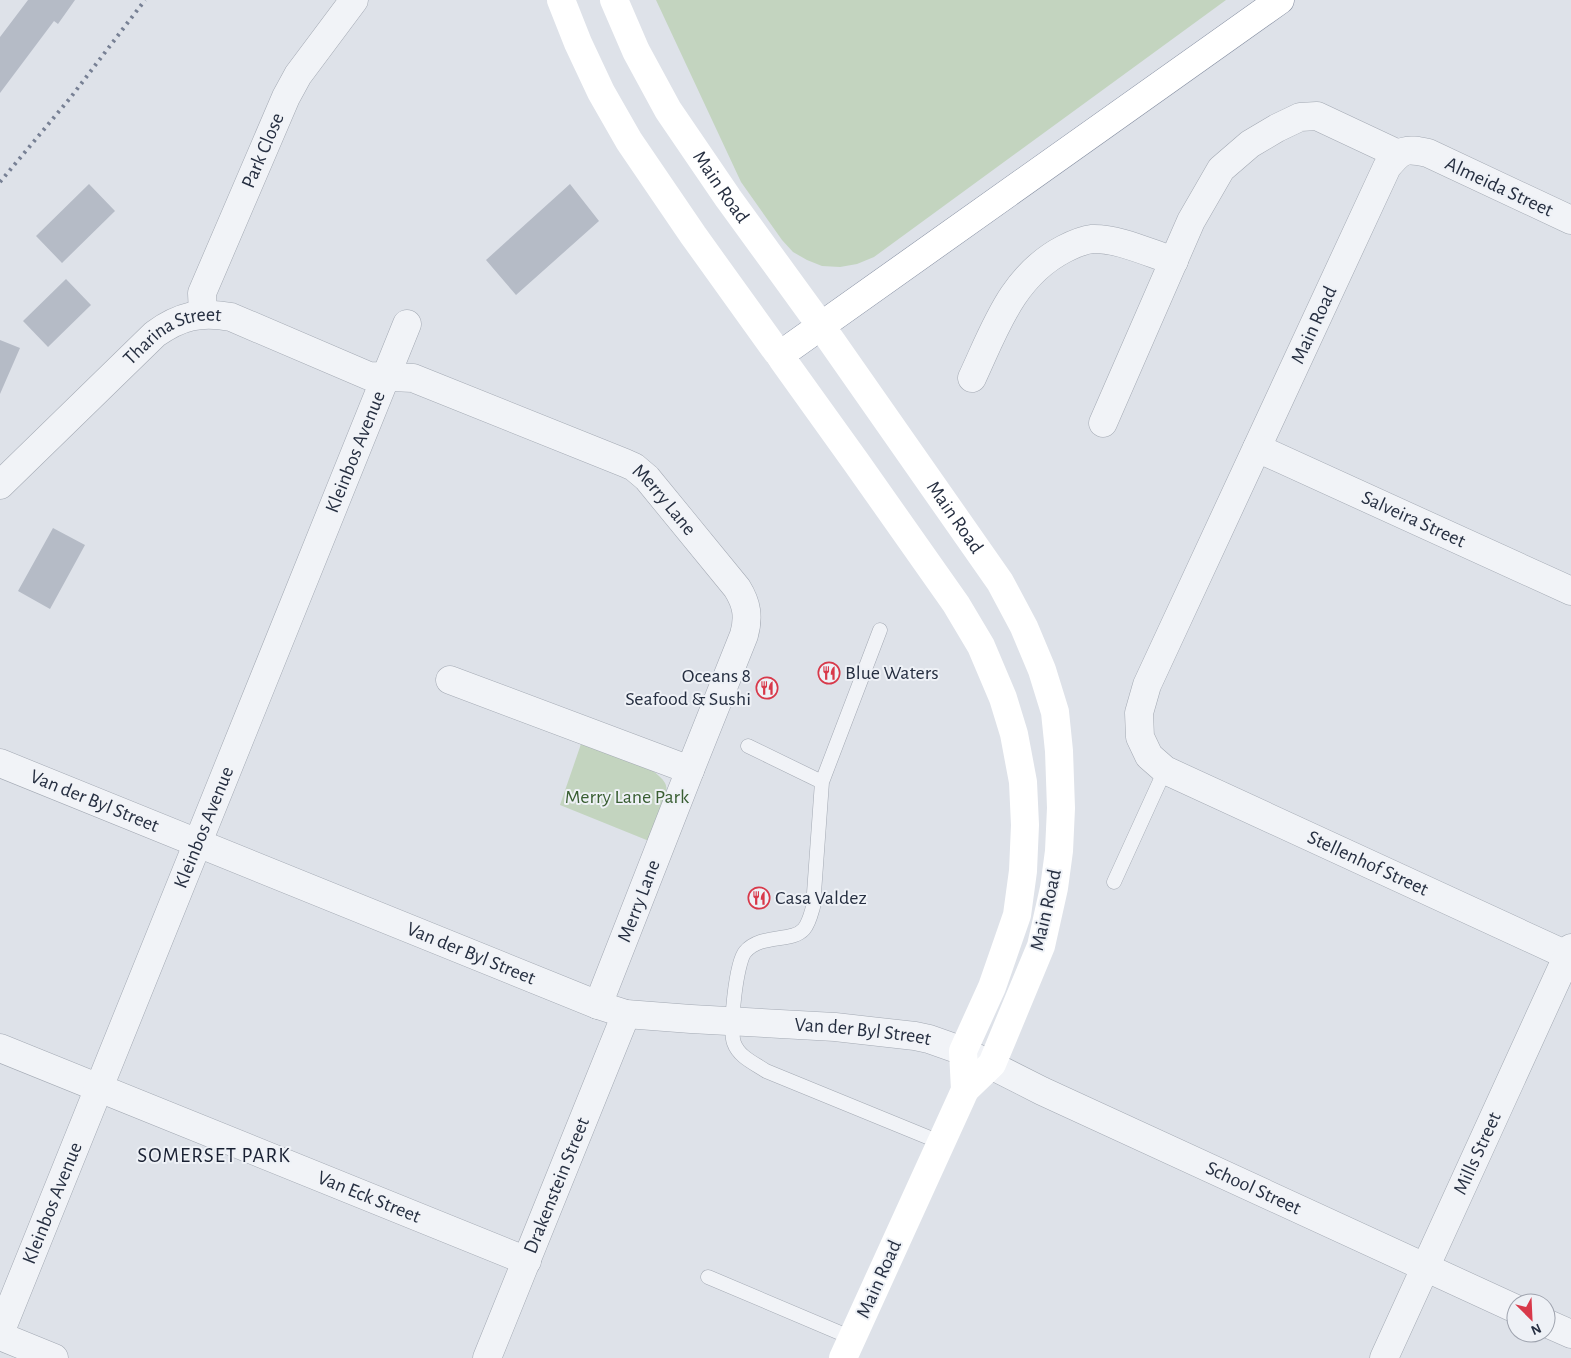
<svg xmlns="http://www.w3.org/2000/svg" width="1571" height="1358" viewBox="0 0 1571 1358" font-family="'Alegreya Sans',sans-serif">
  <rect width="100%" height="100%" fill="#dee2e9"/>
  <path fill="#c3d4bf" d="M656 0H1226L874 257 857 264 840 267 822 266 807 260 793 252 782 240 741 182Z
    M581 744 653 771C658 775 662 778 665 783 672 797 655 827 649 841L560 805Z"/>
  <path fill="#b5bbc6" d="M28 0H75L58 24 54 21 0 93V37Z
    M89 184 115 211 62 263 36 236Z
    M570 184 599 221 516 295 486 260Z
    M66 279 91 305 48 347 23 321Z
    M0 340 20 348 0 394Z
    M53 528 85 545 50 609 18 591Z"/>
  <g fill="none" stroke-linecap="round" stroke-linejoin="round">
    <g stroke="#a3a9b3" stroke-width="15">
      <path id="service" d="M880 630 822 782 813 907C811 914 809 923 804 929 792 943 761 933 745 952 736 963 729 1030 734 1043 739 1057 754 1063 766 1071L942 1143
        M748 746 822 782
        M1114 882 1165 770
        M708 1277 852 1338"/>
    </g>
    <g stroke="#a3a9b3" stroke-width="29">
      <g id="minor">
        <path id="s1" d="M1571 220 1428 153C1405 148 1402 149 1387 167L1147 685 1139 713 1140 737 1149 756 1165 770 1571 957"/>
        <path id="s2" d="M203 314 202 293 286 97 298 75 354 0"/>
        <path d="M972 378C995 329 1012 276 1064 249 1072 245 1083 240 1092 239 1118 238 1149 253 1174 261"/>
        <path d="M1103 423 1191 221 1221 169 1250 144 1277 128 1300 117 1317 116 1398 154"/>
        <path id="s3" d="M1257 448 1571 591"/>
        <path id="s4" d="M0 485 155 334C180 316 201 311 231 317L369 376 413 378 625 463 634 467 647 478 737 588C747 604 749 617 744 635L690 770 598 1005"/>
        <path d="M450 680 690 770"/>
        <path id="s5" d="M0 763 598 1005 626 1014 691 1019 835 1027 915 1036 929 1039 963 1051 1042 1091 1516 1309"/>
        <path id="s6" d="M0 1048 527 1261"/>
        <path d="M1546 1323 1571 1334"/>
        <path id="s7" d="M0 1333 407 324"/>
        <path d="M0 1336 54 1358"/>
        <path id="s8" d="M487 1358 626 1014"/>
        <path id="s9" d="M1384 1358 1571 948"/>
      </g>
    </g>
    <g stroke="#858ea1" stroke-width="29">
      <path id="trunk" d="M780 355 1280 0"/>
    </g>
    <use href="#service" stroke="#f1f3f7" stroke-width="14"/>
    <use href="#minor" stroke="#f1f3f7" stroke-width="28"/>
    <g stroke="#fff" stroke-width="28">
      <path d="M561 0 578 43 601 92 629 141 693 235 856 462 956 604 981 646 1003 698 1014 734 1023 782 1025 825 1023 871 1017 915 992 987 963 1051 965 1090 961 1099 843 1358"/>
      <path id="s10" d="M614 0 636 51 668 110 728 198 821 326 1000 582 1024 627 1042 670 1055 712 1059 751 1061 808 1059 851 1054 888 1041 946 992 1064 965 1090"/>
    </g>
    <use href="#trunk" stroke="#fff" stroke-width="28"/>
    <path stroke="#778094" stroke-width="4" stroke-dasharray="2.5 5" stroke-linecap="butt" d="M0 182 71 97 145 0"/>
  </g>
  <defs>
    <g id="restaurant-ring" transform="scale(1.125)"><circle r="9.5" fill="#eef1f6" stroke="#d8394a" stroke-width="1.5"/><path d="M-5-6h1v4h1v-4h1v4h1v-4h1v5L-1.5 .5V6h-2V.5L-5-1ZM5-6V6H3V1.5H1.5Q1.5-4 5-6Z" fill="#d8394a"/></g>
  </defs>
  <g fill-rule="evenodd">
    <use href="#restaurant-ring" x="829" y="673"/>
    <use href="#restaurant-ring" x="767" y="688"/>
    <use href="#restaurant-ring" x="759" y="898"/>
  </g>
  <g text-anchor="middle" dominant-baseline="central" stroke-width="4" stroke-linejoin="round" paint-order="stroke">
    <g font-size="20" fill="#262f41" stroke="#eef1f6">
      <text stroke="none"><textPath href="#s2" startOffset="176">Park Close</textPath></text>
      <text stroke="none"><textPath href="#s10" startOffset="216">Main Road</textPath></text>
      <text transform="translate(1499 187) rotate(25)">Almeida Street</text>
      <text transform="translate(1314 325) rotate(-65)">Main Road</text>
      <text stroke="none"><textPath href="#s4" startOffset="232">Tharina Street</textPath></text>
      <text stroke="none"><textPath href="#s7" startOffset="950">Kleinbos Avenue</textPath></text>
      <text stroke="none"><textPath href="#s4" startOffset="774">Merry Lane</textPath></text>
      <text stroke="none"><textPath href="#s10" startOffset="621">Main Road</textPath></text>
      <text stroke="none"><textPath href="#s3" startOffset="172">Salveira Street</textPath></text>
      <text stroke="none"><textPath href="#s5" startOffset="102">Van der Byl Street</textPath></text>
      <text stroke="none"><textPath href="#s7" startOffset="545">Kleinbos Avenue</textPath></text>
      <text stroke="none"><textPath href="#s1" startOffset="1095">Stellenhof Street</textPath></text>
      <text transform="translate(639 901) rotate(-69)">Merry Lane</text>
      <text transform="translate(1046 910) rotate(-77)">Main Road</text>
      <text stroke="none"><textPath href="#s5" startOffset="508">Van der Byl Street</textPath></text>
      <text stroke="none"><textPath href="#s5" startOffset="912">Van der Byl Street</textPath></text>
      <text stroke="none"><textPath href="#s9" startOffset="225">Mills Street</textPath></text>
      <text stroke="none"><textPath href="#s8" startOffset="186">Drakenstein Street</textPath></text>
      <text stroke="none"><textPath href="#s5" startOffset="1336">School Street</textPath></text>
      <text stroke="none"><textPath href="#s6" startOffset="398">Van Eck Street</textPath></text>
      <text stroke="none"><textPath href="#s7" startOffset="140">Kleinbos Avenue</textPath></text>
      <text transform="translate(879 1279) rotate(-66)">Main Road</text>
    </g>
    <g font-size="20" fill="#262f41" stroke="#eef1f6" text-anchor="start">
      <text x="845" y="673">Blue Waters</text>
      <text x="751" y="676" text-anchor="end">Oceans 8<tspan x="751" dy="23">Seafood &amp; Sushi</tspan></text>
      <text x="775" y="898">Casa Valdez</text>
    </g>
    <g font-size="20" fill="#395e32" stroke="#eef1f6">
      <text x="627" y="797">Merry Lane Park</text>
    </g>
    <g font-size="21" letter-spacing="1" fill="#192032" stroke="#eef1f6">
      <text x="214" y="1155">SOMERSET PARK</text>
    </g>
  </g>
  <g transform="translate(1531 1318) rotate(156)"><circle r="24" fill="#eef1f6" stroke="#9ea3ae"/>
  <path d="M0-4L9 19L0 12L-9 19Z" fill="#d8394a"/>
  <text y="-8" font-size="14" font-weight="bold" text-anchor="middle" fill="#262f41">N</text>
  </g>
</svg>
